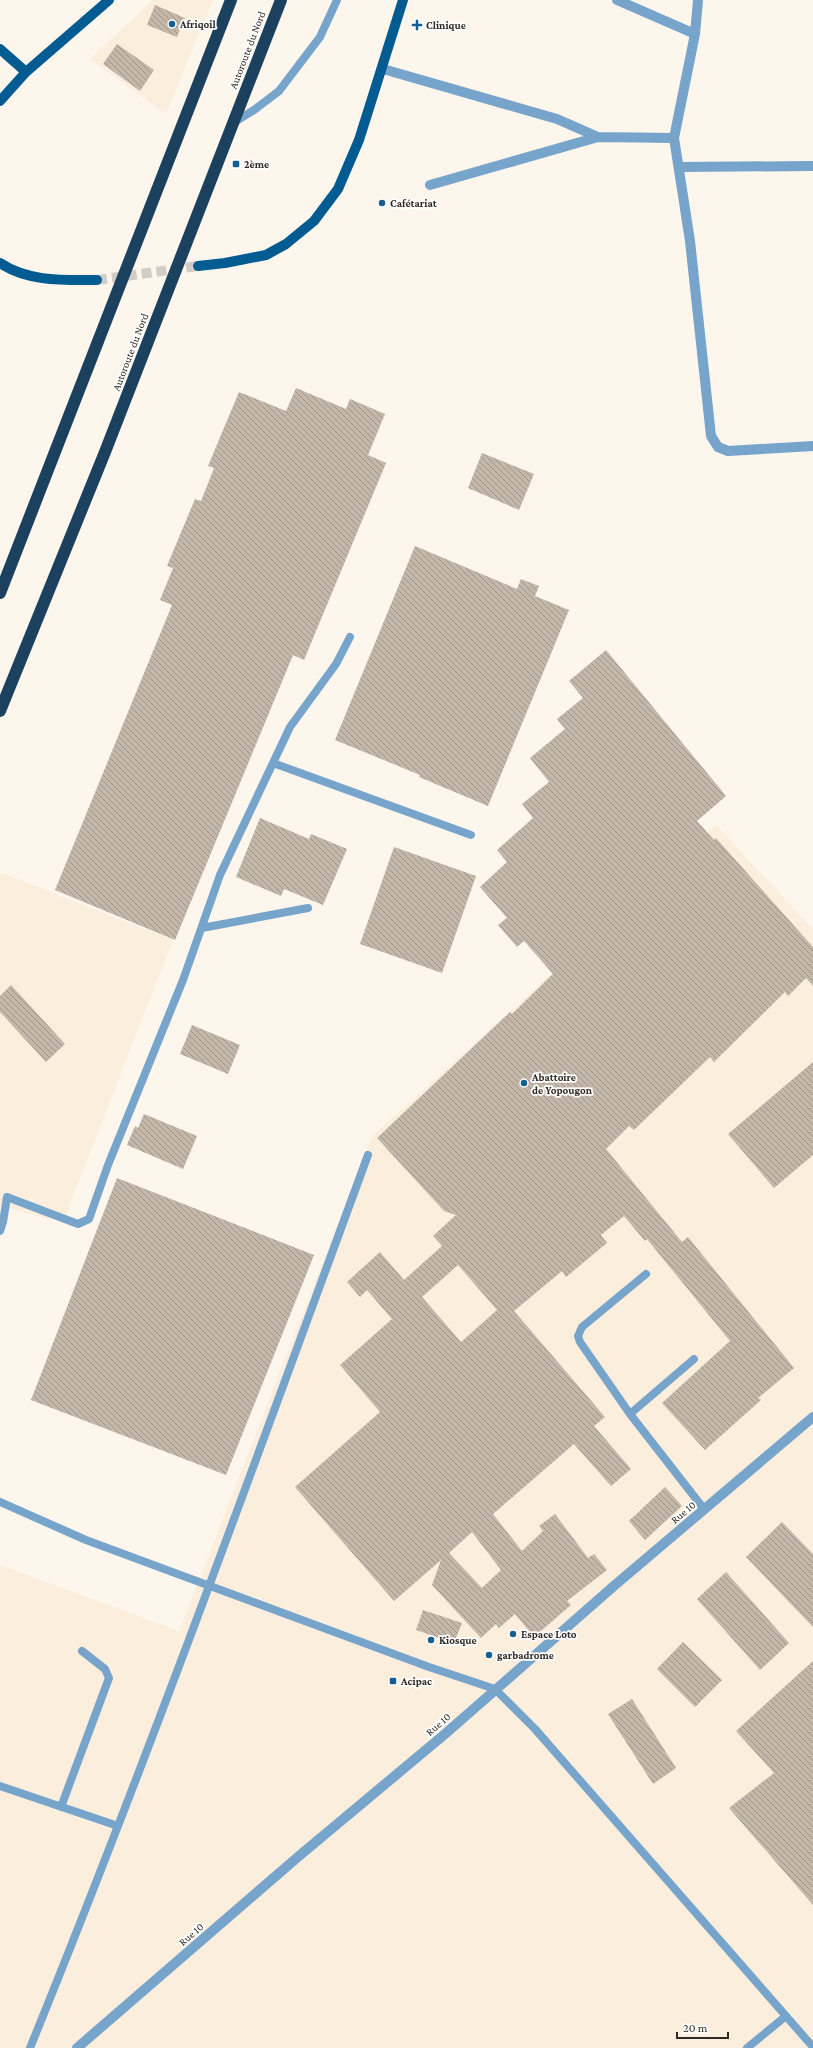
<svg xmlns="http://www.w3.org/2000/svg" width="813" height="2048" viewBox="0 0 813 2048" font-family="'Crimson Pro',serif">
  <defs>
    <pattern id="building-back-hatch" width="6" height="6" patternUnits="userSpaceOnUse"><rect width="6" height="6" fill="#c3b7a9"/><path d="M-1 5l2 2M0 0l6 6M5-1l2 2" fill="none" stroke="#9f9589"/></pattern>
  </defs>
  <rect width="100%" height="100%" fill="#fdf6ed"/>
  <path fill="#fceedd" d="M152 0H213L166 114 90 59Z
    M716 825 813 929V2048H0V1565L179 1631 372 1136Z
    M2 873 173 940 63 1222 0 1207V874Z"/>
  <path fill="url(#building-back-hatch)" fill-rule="evenodd" d="M155 5 185 18 177 37 147 25Z
    M117 44 154 70 140 91 103 64Z
    M296 388 346 409 350 399 385 414 368 455 386 463 304 660 293 655 175 940 55 890 172 605 160 600 173 568 167 566 195 499 201 501 214 468 208 466 239 392 286 411Z
    M482 453 534 474 519 510 468 488Z
    M415 546 517 589 521 579 539 586 535 596 569 610 488 806 419 777 420 775 335 740Z
    M606 650 726 796 697 821 714 840 716 838 813 947V986L806 978 788 996 785 992 714 1062 710 1057 634 1130 629 1126 606 1149 682 1242 688 1237 794 1368 758 1398 761 1400 705 1450 662 1403 730 1341 647 1239 645 1241 624 1216 601 1235 607 1243 566 1277 562 1271 514 1311 605 1417 594 1426 631 1469 611 1486 574 1444 493 1514 522 1551 543 1531 539 1526 555 1514 588 1558 594 1554 607 1570 567 1601 571 1605 534 1637 515 1614 499 1628 496 1624 481 1638 432 1585 441 1560 394 1601 295 1487 380 1412 340 1365 392 1319 367 1290 360 1297 347 1282 380 1252 404 1280 442 1246 433 1236 456 1215 444 1211 377 1138 510 1012 512 1014 553 974 524 941 517 947 498 925 507 918 480 887 507 862 497 850 533 818 522 804 549 782 530 758 565 729 557 719 583 698 569 681ZM458 1265 497 1310 461 1342 422 1297ZM472 1532 501 1570 482 1588 449 1553Z
    M260 818 309 839 311 834 347 849 323 905 284 889 281 896 236 877Z
    M394 847 476 876 442 973 360 944Z
    M11 985 65 1044 46 1062 0 1012V996Z
    M192 1025 240 1045 228 1074 180 1054Z
    M813 1062V1155L774 1188 728 1134Z
    M144 1114 197 1136 183 1169 127 1145 135 1126 138 1128Z
    M117 1178 314 1255 226 1475 31 1400Z
    M665 1487 682 1506 645 1540 629 1521Z
    M782 1522 813 1554V1627L746 1557Z
    M726 1572 789 1643 760 1670 697 1599Z
    M423 1610 462 1623 454 1643 416 1630Z
    M683 1642 722 1680 695 1707 657 1669Z
    M813 1661V1905L729 1808 774 1773 736 1731Z
    M632 1699 676 1768 653 1784 608 1714Z"/>
  <g fill="none" stroke-linecap="round" stroke-linejoin="round">
    <path stroke="#d4cdc5" stroke-width="10" stroke-dasharray="10 5" stroke-linecap="butt" d="M97 280 198 266"/>
    <path stroke="#76a4cb" stroke-width="8" d="M233 123 254 110 279 91 320 37 337 0
      M273 763 471 835
      M202 928 308 908
      M0 1231 3 1222 7 1197 78 1224 89 1219 108 1165 183 980 220 875 290 727 336 664 350 637
      M646 1274 582 1327 578 1336 580 1342 630 1414 704 1509
      M630 1414 694 1359
      M0 1502 86 1540 429 1667 495 1689 535 1729 813 2047
      M0 1786 118 1826
      M61 1807 109 1678 105 1669 82 1651
      M30 2048C150 1753 258 1454 368 1155
      M747 2048 786 2016"/>
    <path stroke="#76a4cb" stroke-width="10" d="M617 0 695 34
      M698 0 695 34 674 138 690 241 711 436 718 447 728 451 813 446
      M383 69 557 119 598 137
      M679 167 813 166
      M430 185 598 137 674 138
      M77 2048 299 1856 445 1734 615 1585 813 1417"/>
    <path stroke="#025b91" stroke-width="10" d="M0 49 26 72
      M0 101 26 72 109 0
      M0 263C28 282 64 280 97 280
      M198 266 225 263 266 255 286 244 314 221 338 189 359 140 403 0"/>
    <path stroke="#1b415f" stroke-width="12" d="M0 593 231 0
      M0 711 105 452 281 0"/>
  </g>
  <g fill="#145e92" stroke="#fff" stroke-width="1.5">
    <circle cx="172" cy="24" r="4"/>
    <path d="M415 19h4v4h4v4h-4v4h-4v-4h-4v-4h4z"/>
    <rect x="232" y="160" width="8" height="8" rx="2"/>
    <circle cx="382" cy="203" r="4"/>
    <circle cx="524" cy="1083" r="4"/>
    <circle cx="513" cy="1634" r="4"/>
    <circle cx="431" cy="1640" r="4"/>
    <circle cx="489" cy="1655" r="4"/>
    <rect x="389" y="1677" width="8" height="8" rx="2"/>
  </g>
  <g text-anchor="middle" dominant-baseline="central" stroke-width="3.5" stroke-linejoin="round" paint-order="stroke">
    <g font-size="11" font-weight="bold" fill="#2f2a25" stroke="#fff" text-anchor="start">
      <text x="180" y="24">Afriqoil</text>
      <text x="426" y="25">Clinique</text>
      <text x="244" y="164">2ème</text>
      <text x="390" y="203">Cafétariat</text>
      <text x="532" y="1077">Abattoire<tspan x="532" dy="13">de Yopougon</tspan></text>
      <text x="521" y="1634">Espace Loto</text>
      <text x="439" y="1640">Kiosque</text>
      <text x="497" y="1655">garbadrome</text>
      <text x="401" y="1681">Acipac</text>
    </g>
    <g font-size="11" fill="#2f2a25" stroke="#fff">
      <text transform="translate(247 50) rotate(-69)">Autoroute du Nord</text>
      <text transform="translate(130 352) rotate(-69)">Autoroute du Nord</text>
      <text transform="translate(683 1512) rotate(-40)">Rue 10</text>
      <text transform="translate(438 1724) rotate(-41)">Rue 10</text>
      <text transform="translate(191 1934) rotate(-41)">Rue 10</text>
    </g>
  </g>
  <path d="M677 2032v6h51v-6" fill="none" stroke="#2f2a25" stroke-width="2"/>
  <text x="683" y="2032" font-size="12" fill="#2f2a25" stroke="#ffffff" stroke-width="3" paint-order="stroke">20 m</text>
</svg>
